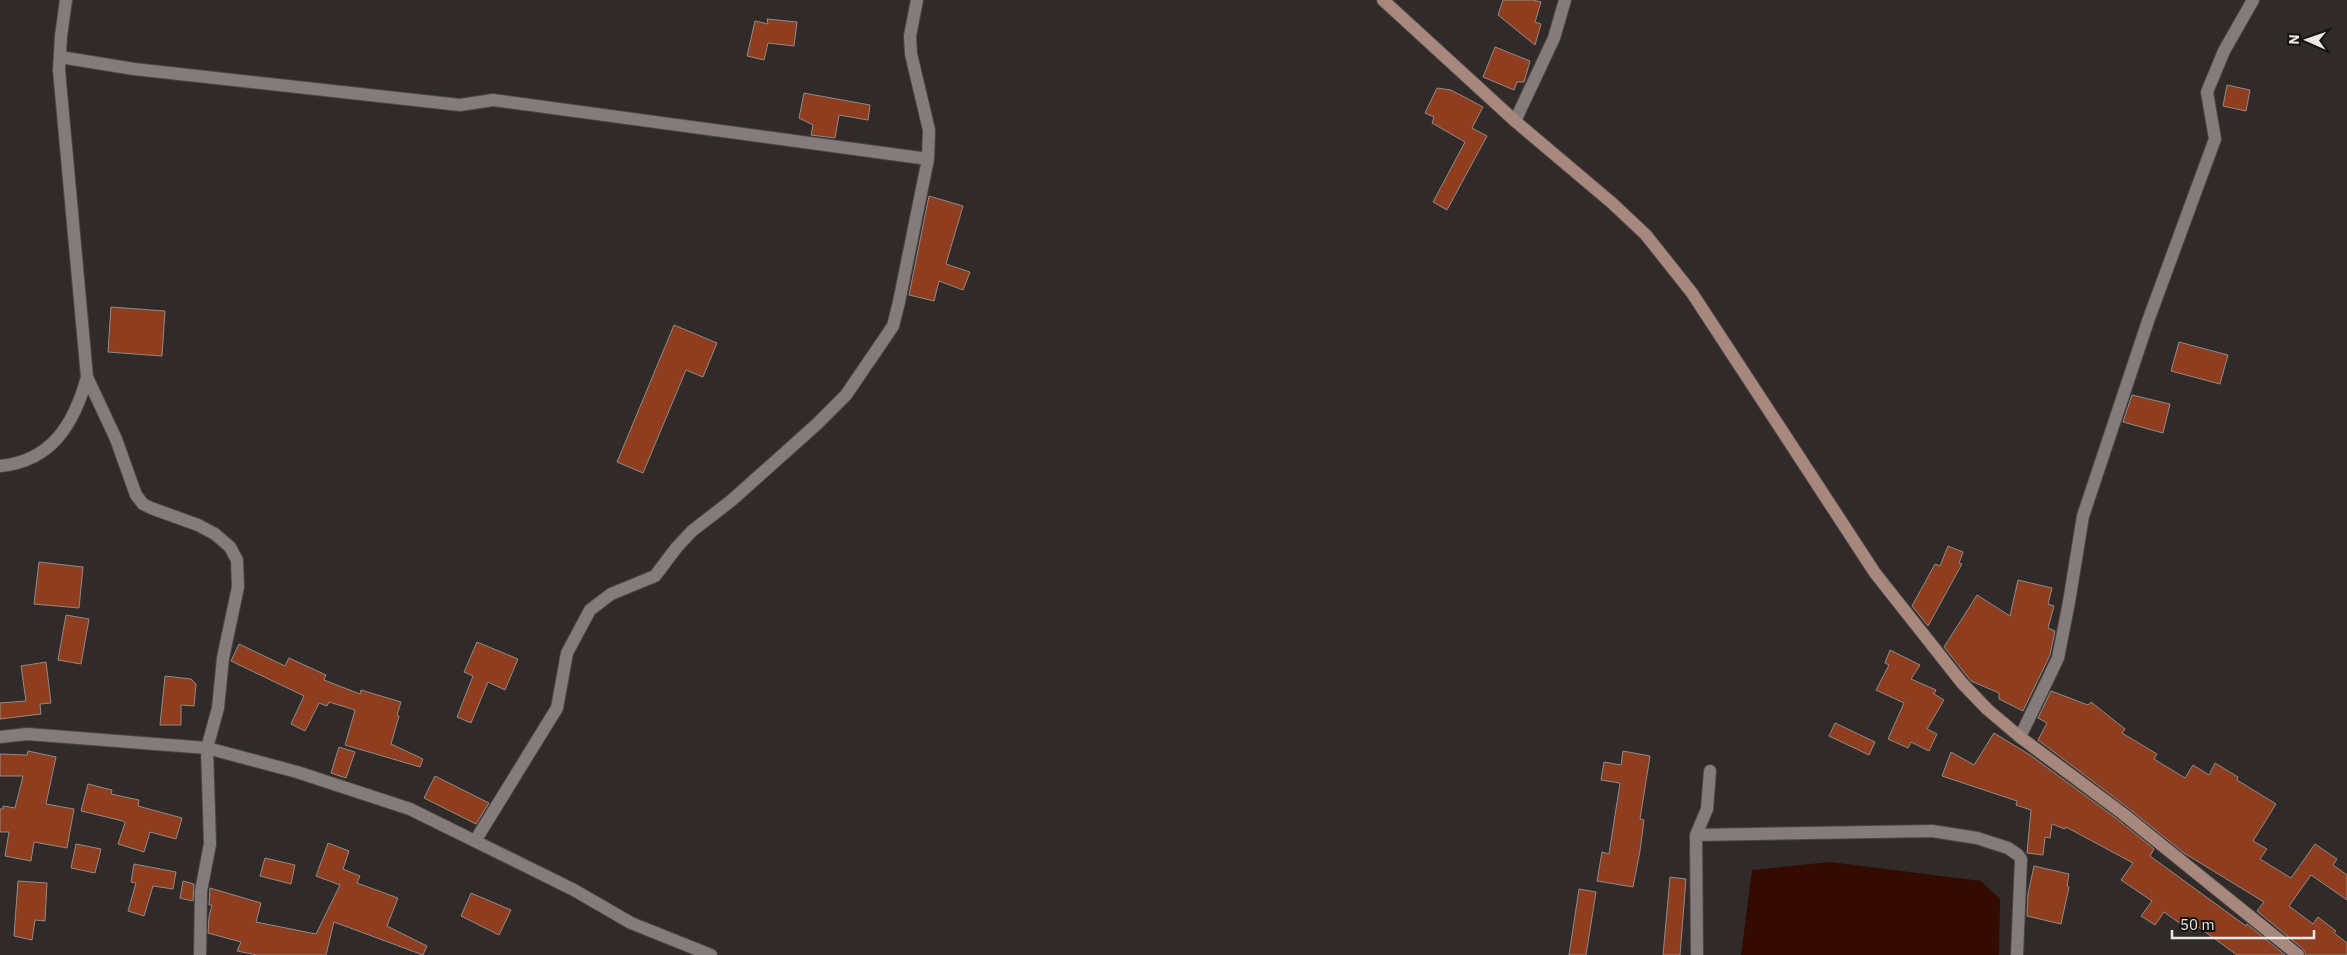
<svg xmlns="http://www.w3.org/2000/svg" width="2347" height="955" viewBox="0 0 2347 955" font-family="'IBM Plex Sans',sans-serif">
  <rect width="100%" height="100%" fill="#302b29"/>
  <path fill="#340b00" d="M1830 862 1981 881 2000 899 1999 955H1741L1752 870Z"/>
  <path fill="#8e3e1f" stroke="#918a87" d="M1503 0H1533L1541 2 1535 22 1541 24 1535 45 1498 15Z
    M767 19 797 22 794 46 768 43 764 60 747 56 755 21 768 24Z
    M1495 47 1530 61 1524 82H1517L1514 90 1483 77Z
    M2227 85 2250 90 2246 111 2223 106Z
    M1437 88 1451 90 1483 107 1472 128 1487 136 1447 210 1433 202 1465 142 1432 123 1434 117 1425 113Z
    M804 93 870 105 868 120 839 115 835 138 811 135 813 125 799 118Z
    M929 196 963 206 946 264 970 272 963 290 939 281 934 301 909 295Z
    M111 307 165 311 162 356 108 352Z
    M674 325 717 343 703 377 686 370 643 473 617 462Z
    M2179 342 2228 355 2220 384 2171 371Z
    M2132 395 2170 404 2163 433 2123 422Z
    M1948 546 1963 552 1959 563 1962 564 1928 626 1912 606 1935 564 1940 566Z
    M39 562 83 567 79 608 34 604Z
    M2018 580 2052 588 2048 604 2054 606 2048 628 2055 631 2050 655 2023 711 1999 699V693L1971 681 1944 647 1977 595 2010 616Z
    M66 615 89 619 81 664 58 660Z
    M477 642 518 659 505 690 488 682 471 723 457 717 473 676 464 672Z
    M239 644 285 666 289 658 326 675 324 680 360 694 361 690 401 702 397 715 399 716 391 744 423 759 420 767 345 745 355 710 329 702 327 706 319 703 305 731 291 724 304 696 231 661Z
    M1890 650 1920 665 1911 679 1936 690 1934 694 1944 700 1927 729 1937 734 1929 751 1911 742 1908 748 1888 739 1904 703 1876 690 1889 665 1885 663Z
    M46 662 51 703 40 704 41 714 0 719V703L26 701 21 666Z
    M165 676 191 679 196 684 194 706 181 705V725H160Z
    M2051 691 2088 705 2091 702 2125 729 2122 733 2157 754 2154 759 2185 778 2193 765 2209 775 2215 763 2238 777 2237 780 2276 804 2253 841 2267 849 2260 859 2291 878 2315 844 2337 859 2333 865 2347 875V900L2311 875 2289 906 2313 924 2318 917 2336 931 2334 933 2347 943V955H2306L2303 949 2257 911 2264 902 2184 853 2127 807 2038 740 2047 723 2038 718Z
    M1835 723 1875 742 1869 755 1829 736Z
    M1994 733 2030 755 2117 819 2154 849 2150 856 2246 926 2247 924 2285 955H2237L2197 926 2192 932 2164 912 2155 925 2141 916 2152 901 2121 880 2133 863 2066 827 2065 829 2052 824 2050 838 2045 837 2043 855 2027 853 2031 810 2016 805 2017 801 1942 776 1951 752 1974 765Z
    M339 747 355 752 346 778 331 773Z
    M28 751 56 757 46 804 74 809 67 848 34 842 31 861 5 856 9 832H0V809H3V806L15 808 23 776H0V754L27 755Z
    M1623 751 1650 756 1640 819 1644 820 1640 851 1633 887 1597 881 1602 852 1609 854 1620 783 1601 780 1604 762 1621 765Z
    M435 776 489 803 476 824 424 798Z
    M88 784 112 790 111 794 139 800 138 806 182 818 176 839 150 832 144 852 118 844 125 823 123 821 81 811Z
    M328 843 349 851 343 869 360 876 357 883 398 898 387 926 427 946 423 955 334 922 326 955H257L237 951 241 942 208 933 209 917 212 905H209L210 888 261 903 256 922 316 934 340 885 316 876Z
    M76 844 101 849 95 873 71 868Z
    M265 858 295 865 291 884 260 876Z
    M134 864 176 872 173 889 153 886 144 916 128 911 136 883 131 882Z
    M2034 866 2069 874 2067 886 2069 887 2061 924 2027 916 2028 894Z
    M1670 877 1686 879 1680 955H1663Z
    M18 881 47 883 45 921 35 920 32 940 14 936Z
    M183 881 194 884 193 901 180 898Z
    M1579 889 1596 892 1586 955H1569Z
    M471 893 511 910 499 935 461 916Z"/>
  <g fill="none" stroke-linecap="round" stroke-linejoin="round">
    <g stroke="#4b4644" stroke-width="14">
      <path id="street" d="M60 57 134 69 460 105 493 100 928 159
        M1515 121 1554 38 1565 0
        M87 377 116 439 136 495 143 504 151 508 198 525 215 534 230 547 237 560 238 587 223 658 218 708 207 748 210 844 201 891 200 955
        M0 466C52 461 74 424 87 377L59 70 61 36 66 0
        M0 737 27 734 207 748 297 772 410 809 574 890 631 923 711 955
        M2020 737 2058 658 2069 602 2083 516 2148 321 2215 139 2207 92 2224 51 2253 0
        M1696 835 1932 831 1977 838 2008 848 2018 855 2021 859 2017 955
        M475 841 557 708 567 653 590 610 611 594 655 576 677 547 692 531 732 500 817 424 846 395 893 326 899 302 928 159 929 130 911 54 910 36 917 0
        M1697 955 1696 835 1707 809 1710 771"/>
    </g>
    <g stroke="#4b4644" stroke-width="14">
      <path id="secondary" d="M1383 0 1515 121 1612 203 1646 235 1692 293 1875 573 1962 683 1987 709 2020 737 2122 813 2298 955"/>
    </g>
    <use href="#street" stroke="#837c7a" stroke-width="12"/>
    <use href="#secondary" stroke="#a8887d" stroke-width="12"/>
  </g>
  <g transform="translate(2307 40) rotate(272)" stroke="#161413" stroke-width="4" paint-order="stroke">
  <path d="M0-4L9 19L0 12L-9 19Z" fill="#ece8e7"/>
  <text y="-8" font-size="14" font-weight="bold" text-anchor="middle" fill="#ece8e7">N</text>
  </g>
  <path d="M2172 930v8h142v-8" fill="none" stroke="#ece8e7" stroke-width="2.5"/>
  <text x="2180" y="930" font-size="15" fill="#ece8e7" stroke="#161413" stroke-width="4" paint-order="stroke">50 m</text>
</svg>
